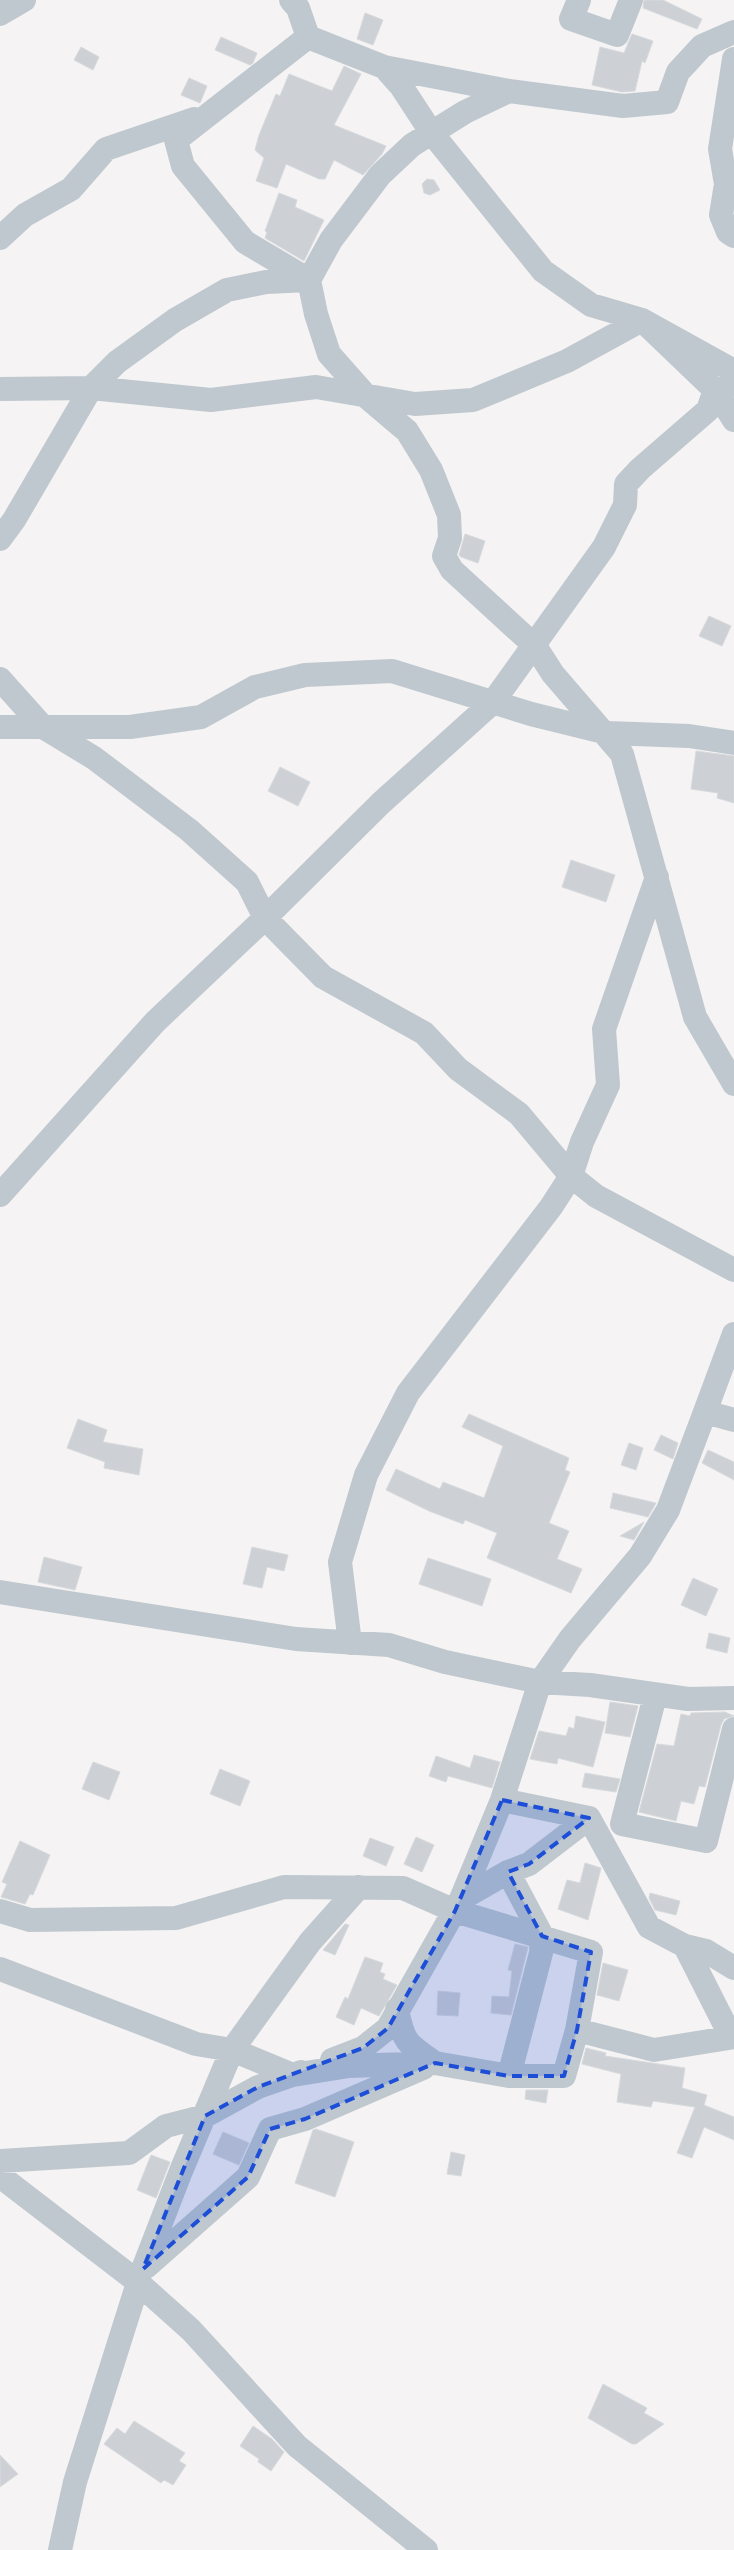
<svg xmlns="http://www.w3.org/2000/svg" width="734" height="2550" viewBox="0 0 734 2550" font-family="Lato,sans-serif">
  <rect width="100%" height="100%" fill="#f5f3f3"/>
  <path fill="#cdd0d4" stroke="#d7dadd" d="M644 0H663L702 19 697 29 643 8Z
    M365 13 383 20 373 45 357 39Z
    M632 34 653 41 645 63 642 61 635 91 622 92 592 85 600 47 624 53Z
    M221 37 257 53 253 63 250 65 215 50Z
    M81 47 99 57 93 70 74 60Z
    M344 66 361 74 334 125 386 146 382 154 363 175 334 160 325 179H319L286 164 277 188 256 181 264 158 255 150 259 135 276 94 280 96 289 74 332 91Z
    M189 78 207 86 200 103 181 95Z
    M427 179 434 180 440 190 430 195 424 193 422 184Z
    M279 193 297 200 295 207 324 220 304 261 265 238 267 232 265 231Z
    M465 534 485 541 478 563 461 557 459 555Z
    M709 616 731 626 722 646 699 636Z
    M696 751 734 756V803L717 798 718 793 691 789Z
    M280 767 310 782 298 806 268 791Z
    M571 860 615 875 606 902 562 887Z
    M469 1414 569 1458 565 1470 570 1472 549 1523 569 1531 557 1559 582 1569 571 1593 487 1558 497 1533 465 1520 463 1524 429 1511 386 1490 396 1469 440 1489 443 1482 484 1498 503 1446 462 1427Z
    M78 1419 107 1430 103 1442 143 1449 139 1475 104 1468 105 1462 67 1448Z
    M661 1435 678 1443 673 1459 654 1450Z
    M629 1443 643 1448 636 1470 621 1465Z
    M708 1450 734 1462V1480L702 1463Z
    M613 1493 656 1503 648 1517 610 1508Z
    M644 1522 634 1540 620 1536Z
    M252 1547 288 1555 284 1571 267 1567 262 1588 243 1584Z
    M44 1557 82 1567 75 1590 38 1582Z
    M428 1558 491 1579 482 1606 419 1584Z
    M693 1578 718 1589 706 1616 681 1605Z
    M709 1633 730 1638 727 1653 706 1648Z
    M610 1702 638 1706 630 1737 605 1733Z
    M725 1712 734 1716 724 1719 721 1725 705 1787 699 1786 694 1804 681 1801 676 1821 639 1812 657 1744 674 1746 681 1714 690 1716 691 1713Z
    M576 1716 605 1722 593 1767 558 1758 557 1764 530 1759 539 1731 566 1736 569 1727 574 1729Z
    M474 1755 500 1762 492 1788 448 1776 446 1782 429 1776 436 1756 470 1768Z
    M93 1762 120 1772 109 1800 82 1789Z
    M220 1769 250 1781 240 1806 210 1794Z
    M585 1773 620 1779 616 1792 582 1787Z
    M416 1837 434 1845 422 1872 404 1864Z
    M370 1838 394 1847 386 1866 363 1856Z
    M20 1841 50 1855 33 1895 30 1894 25 1904 1 1897 7 1884 2 1882Z
    M585 1863 601 1868 588 1920 558 1909 567 1880 580 1883Z
    M650 1893 680 1901 676 1915 655 1910 649 1898Z
    M345 1924 349 1925 335 1955 323 1950Z
    M515 1944 528 1947 511 2015 491 2013 492 1996 509 1997 512 1971 508 1970Z
    M365 1957 383 1963 380 1972 385 1974 383 1979 397 1985 379 2016 361 2008 354 2025 336 2017 345 1997 348 1999Z
    M603 1963 628 1970 619 2001 597 1995Z
    M438 1991 460 1993 458 2016 437 2015Z
    M586 2048 606 2053 605 2056 685 2068 682 2088 707 2095 704 2105 734 2117V2140L704 2127 692 2158 677 2153 695 2107 653 2101 651 2107 617 2102 621 2074 582 2064Z
    M526 2090H548L546 2103 525 2099Z
    M316 2129 354 2142 335 2197 295 2183 313 2130Z
    M223 2132 249 2143 239 2165 213 2154Z
    M451 2152 465 2155 461 2176 447 2174Z
    M151 2155 170 2162 156 2198 137 2190Z
    M603 2384 647 2408 644 2413 664 2424 636 2444H632L588 2418Z
    M134 2421 185 2453 179 2461 186 2465 173 2485 164 2480 161 2483 104 2444 117 2428 125 2434Z
    M253 2426 272 2439 284 2452 271 2471 258 2462 259 2459 240 2446Z
    M0 2455 18 2474 0 2487Z"/>
  <g fill="none" stroke-linecap="round" stroke-linejoin="round">
    <path stroke="#bfc8ce" stroke-width="24" d="M291 0 298 8 308 37 384 67 401 86 431 132 543 271 591 305 642 320 734 371
      M579 0 571 19 617 35 631 0
      M0 14 24 0
      M734 32 702 46 678 72 667 102 623 106 509 91 465 112 412 145 380 175 331 240 309 280 316 314 329 354 368 398 407 431 431 470 449 515 450 538 444 556 452 570 535 646 553 674 622 754 695 1017 734 1084
      M308 37 176 140 183 166 245 242 309 280
      M734 59 720 149 726 184 721 215 728 232 734 236
      M384 67 509 91
      M0 238 25 215 71 189 106 149 194 119
      M0 389 91 388 211 400 316 387 415 404 473 400 567 361 642 320 715 390 734 420
      M0 539 14 520 91 388 117 362 175 320 227 290 266 282 309 280
      M0 679 43 727 94 758 189 830 247 882 265 918 323 977 424 1033 458 1069 519 1114 571 1176 596 1196 734 1270
      M0 727H130L201 717 255 687 305 675 392 671 531 714 608 733 689 736 734 743
      M0 1195 155 1022 265 918 381 803 493 702 604 547 625 505 626 484 640 469 708 410 715 390 734 384
      M705 1412 734 1334
      M0 1592 296 1639 389 1645 445 1662 540 1682 590 1685 688 1699 734 1698
      M350 1643 340 1562 366 1475 408 1393 551 1207 571 1176 582 1142 608 1085 604 1029 657 877
      M655 1696 622 1824 706 1841 734 1729
      M502 1800 589 1818 649 1927 685 1946 706 1951 734 1968
      M508 1872 542 1936 541 1953 509 2076
      M461 1899 502 1800 540 1682 570 1639 640 1556 668 1510 705 1412 734 1420
      M0 1911 30 1920 176 1918 284 1887 403 1888 455 1911 591 1952 577 2030
      M685 1946 725 2025 734 2035
      M0 1969 196 2044 232 2050 293 2075 349 2066 435 2063 509 2076H564L577 2030 654 2050 734 2037
      M397 2009C403 2042 407 2044 435 2063
      M332 2060 363 2048 388 2028 461 1899 508 1872 529 1864 589 1818
      M0 2161 129 2153 166 2126 205 2116 258 2087 301 2072
      M0 2176 134 2279 191 2330 297 2446 426 2550
      M146 2267 248 2177 270 2129 305 2119 423 2068
      M143 2269 181 2171 232 2050 310 1942 359 1887
      M60 2550 75 2482 138 2283"/>
  </g>
  <path fill="#1d4ed8" fill-opacity="0.2" stroke="#1d4ed8" stroke-width="4" stroke-dasharray="10 6" stroke-linejoin="round" d="M502 1800 589 1818 529 1864 508 1872 542 1936 591 1952 577 2030 564 2076H509L435 2063 305 2119 270 2129 248 2177 143 2269 205 2116 258 2087 363 2048 388 2028 455 1911Z"/>
</svg>
